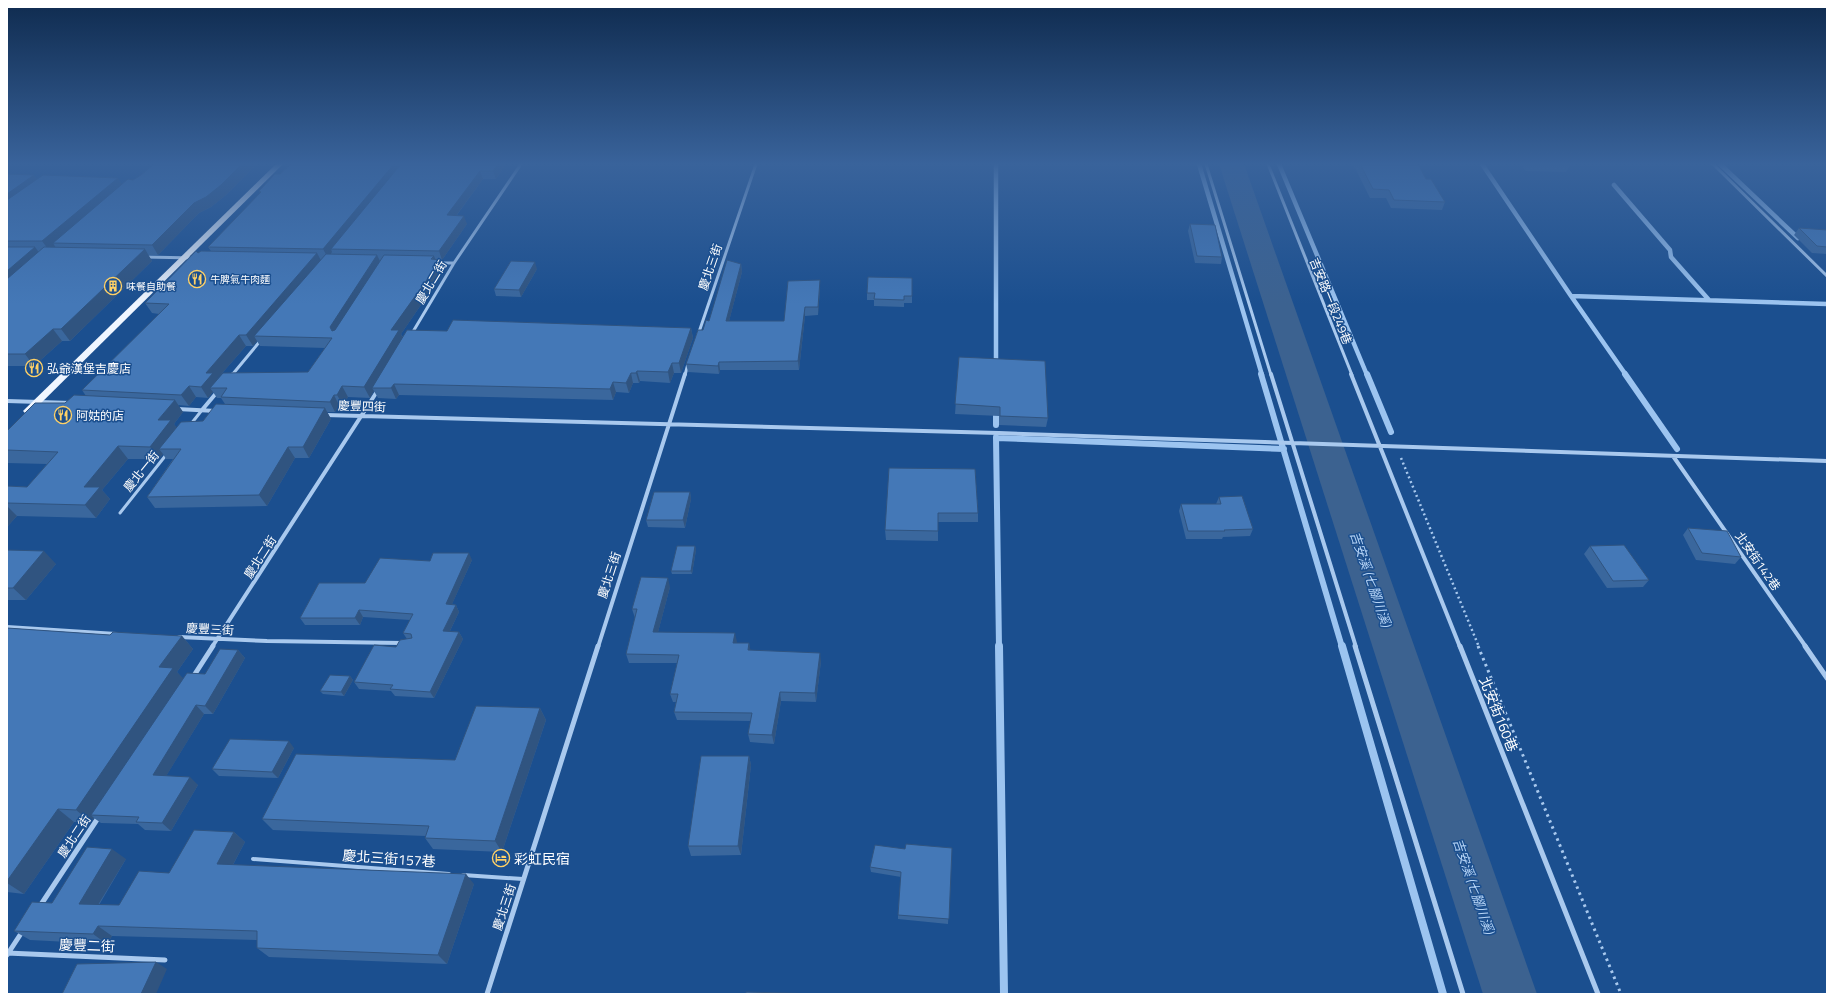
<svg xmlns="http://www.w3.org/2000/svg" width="1834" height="1001" viewBox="0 0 1834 1001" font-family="'Titillium Web','Noto Sans TC',sans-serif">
  <rect width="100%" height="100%" fill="#1b4f8f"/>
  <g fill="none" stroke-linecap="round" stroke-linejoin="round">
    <path stroke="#9cc4f0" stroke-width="4.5" d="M996 164V367
      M1199 164 1262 375
      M1279 164 1367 375
      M1482 164 1571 296 1827 304
      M1720 164 1798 238
      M1614 185 1670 250 1671 257 1709 300
      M1571 296 1626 375"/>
    <path stroke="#9cc4f0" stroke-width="6" d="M1261 374 1342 647
      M1367 374 1391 432
      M1625 374 1677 449
      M996 408V425
      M996 437 999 647
      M996 438 1284 449"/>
    <path stroke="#9cc4f0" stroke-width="8" d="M999 646 1004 994
      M1342 646 1443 994"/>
    <path fill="#3c6290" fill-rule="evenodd" d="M1219 164H1244L1537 994H1483Z"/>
    <path stroke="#a9c9ee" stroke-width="2.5" stroke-dasharray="2 3" stroke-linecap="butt" d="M1401 458 1479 647"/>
    <path stroke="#a9c9ee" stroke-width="3" stroke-dasharray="2.5 4" stroke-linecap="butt" d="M1478 646 1621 994"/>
    <path stroke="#a9c9ee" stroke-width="3" d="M191 424 202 410
      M120 513 166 455"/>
    <path stroke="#a9c9ee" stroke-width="4" d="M253 859 449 874
      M463 875 523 879"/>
    <path stroke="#a9c9ee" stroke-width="3" d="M1206 164 1271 375
      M1268 164 1352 375
      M1713 164 1827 276
      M145 257 195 258
      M437 263H454
      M411 335 454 263 521 164
      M698 335 756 164
      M232 375 261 340
      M685 375 688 364"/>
    <path stroke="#a9c9ee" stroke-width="4" d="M1271 374 1356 647
      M1351 374 1460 647
      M231 376 233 374
      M7 401 71 403
      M177 409 216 411
      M202 410 218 391
      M325 415C826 427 1326 442 1827 461
      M1673 456 1806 647
      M7 627 116 634
      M179 637 267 641 402 643
      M212 647 378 390
      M598 647 685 374"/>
    <path stroke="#a9c9ee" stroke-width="5" d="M1355 646 1463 994
      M1460 646 1598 994
      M1805 646 1827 678
      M193 677 213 646
      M40 906 100 815
      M7 953 165 960
      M7 955 22 932
      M487 994 598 646"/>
    <path fill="#f0f6ff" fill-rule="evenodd" d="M276 164H283L31 413H25L23 411 25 409Z"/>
  </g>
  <path fill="#3a679d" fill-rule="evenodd" d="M154 164H257L226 195 211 207 199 213 158 255H148L152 261 70 341H62L34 366H7V174L37 179 122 184 133 180 141 175Z
    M506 164 496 179H483L457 215 467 224 442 260H441L445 270 401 334 403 337 447 331 691 328 693 338 681 373H674L670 383 640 381 639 383H633L629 393 616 392 613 400 399 395 396 399 378 398 374 391 370 398 348 397 343 405H339L335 412H327L331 419 309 458H295L267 506 155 508 147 497 173 459H166L163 454 159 459H128L102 490 110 499 96 518 17 516 7 527V486L27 487 47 464 7 463V431L65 403 86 396 82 390 159 314 152 313 145 303 198 253 211 251 208 247 260 193 259 191 280 174ZM257 341 260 346 325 348 308 372 217 379 246 346H253ZM213 392 217 398H221L225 404 203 421 176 427 174 424 183 412 178 405 189 406 196 397 208 398Z
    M1353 164H1418L1426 179 1445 202 1442 210 1391 208 1386 198H1370Z
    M1521 164H1569L1570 165 1566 172 1526 171Z
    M1190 224 1222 257 1221 264 1195 263 1188 231Z
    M1799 228 1827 230V254L1812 253 1794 235Z
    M741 264 742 272 729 321H784L820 289 818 315 805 316 799 370H720L719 374 688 372 686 364 703 330Z
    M537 269 521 297 496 296 494 289Z
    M912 278V303H904V307L874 306V300H867V293Z
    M959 357 1048 418 1046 427 999 425V416L955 414Z
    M975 469 978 513V522H938V541L886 540 885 530Z
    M690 492 691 499 685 528 648 527 646 520Z
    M1219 497 1253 529 1250 536 1223 537 1222 539H1186L1179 511 1181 504H1216Z
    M1688 528 1741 557 1735 564 1696 560 1683 535Z
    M695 546 696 550 692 574H672L671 571Z
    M1590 546 1649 580 1643 587 1607 588 1584 554Z
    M7 550 56 564 26 600H7Z
    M472 560 452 604 456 605 459 612 450 631 459 632 463 639 434 698 395 696 391 691 359 689 354 682 396 647 407 639 403 633 410 620 363 617 360 625H305L300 618 365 583 430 561Z
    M670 587 658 632 737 642 736 643H749L750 650 821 661 816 702 781 701 774 744 750 742 748 734 751 721 677 720 674 712 676 702H673L670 694 677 663H629L626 654 635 618 632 609Z
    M7 628 110 635 182 636 193 649 177 672 183 679 205 674 238 650 245 658 213 714H204L166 776 198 785 171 831 145 830 138 824 101 823 94 818 91 822H74L24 894 7 892Z
    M350 676 353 680 344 696 323 694 320 691Z
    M540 708 546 720 502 852 433 849 425 838V836L273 830 262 819 455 760Z
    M294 748 278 778 219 776 212 769Z
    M749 756 751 765 741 855 691 856 688 846Z
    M234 832 245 842 233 865 474 884 447 964 269 957 257 948V940L112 936 107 944 30 940 14 931 52 903 126 859 99 905H119Z
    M952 848 948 924 898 919V915L901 877 871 872 870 867 905 849Z"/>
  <path fill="#305480" d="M242 164H257L226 195 211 207 199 213 158 255 152 245 194 203Z
    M394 164H404L331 249 332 252 328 258 323 249Z
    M498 164H506L496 179 493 171Z
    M480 171 483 179 450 224 447 215Z
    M34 175 42 186 7 212V194Z
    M118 178 125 189 53 243 56 248 51 253 42 241Z
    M464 216 467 224 442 260 439 251Z
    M35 247 44 259 7 290V271Z
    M145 249 152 261 70 341 61 329Z
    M317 253 323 264 254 336 257 341 253 346 246 335Z
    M377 255 382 265 338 342 330 327Z
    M434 256 438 265 441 260 445 270 401 334 404 341 372 388 374 391 370 398 364 387 391 330Z
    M535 262 537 269 521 297 519 290Z
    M741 264 742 272 727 329 726 321Z
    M820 280V289L818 315V307Z
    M805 307V316L799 370 798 361Z
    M691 328 693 338 681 373 679 363Z
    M53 329 62 341 34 366 25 354Z
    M239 335 246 346 217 379 220 384 210 388 213 392 208 398 201 387 206 373Z
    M719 362 720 370 719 374 718 366Z
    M672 363 674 373 670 383 668 372Z
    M637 371 640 381 639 383 636 373Z
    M631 373 633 383 629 393 626 383Z
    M613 382 616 392 613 400 610 389Z
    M394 384 399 395 396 399 391 388Z
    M189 386 196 397 189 406 181 395Z
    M342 386 348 397 343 405 337 395Z
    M334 395 339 405 335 412 330 402Z
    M175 400 183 412 174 424 180 432 159 449 163 454 159 459 150 447 158 420Z
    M325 408 331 419 309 458 303 447Z
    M118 446 128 459 102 490 110 499 96 518 85 505 84 487Z
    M288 447 295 458 267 506 259 495Z
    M690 492 691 499 685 528 683 520Z
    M7 506 17 516 7 527Z
    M695 546 696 550 692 574 691 571Z
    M44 551 56 564 26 600 13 588Z
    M469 553 472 560 449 611 446 604Z
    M668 578 670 587 656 640 653 632Z
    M456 605 459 612 447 637 443 631Z
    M359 610 363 617 360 625 355 618Z
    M459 632 463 639 434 698 430 692Z
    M735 633 737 642 735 651 733 643Z
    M182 636 193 649 177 672 186 681 91 815 94 818 91 822 76 810 159 667Z
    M749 643 751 652 748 650Z
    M238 650 245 658 213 714 205 706Z
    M820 653 821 661 816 702 815 693Z
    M350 676 353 680 344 696 341 692Z
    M780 692 781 701 774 744 772 735Z
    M196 705 204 714 162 783 153 775Z
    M540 708 546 720 502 852 495 841Z
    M289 741 294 748 278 778 272 772Z
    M749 756 751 765 741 855 738 846Z
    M190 777 198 785 171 831 162 823Z
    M58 809 74 822 24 894 7 883V881Z
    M234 832 245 842 228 874 217 864Z
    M112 849 126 859 93 913 79 904Z
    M466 874 474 884 447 964 438 955Z
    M98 926 112 936 107 944 93 934Z
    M156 962 167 969 156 994H141Z"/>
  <path fill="#4478b7" stroke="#305480" d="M154 164H242L221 185 206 197 194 203 152 245 53 243 128 179 133 180 141 175Z
    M291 164H394L323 249 208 247 261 192 259 191 275 174H280Z
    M401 164H498L493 171H480L447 215 464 216 439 251 331 249Z
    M1360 164H1418L1426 179H1431L1445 202 1394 200 1389 190 1373 189Z
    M1529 164H1569L1570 165H1529Z
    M7 174 34 175 7 194Z
    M43 175 118 178 42 241H7V200Z
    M1190 224 1215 225 1222 257 1197 256Z
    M1799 228 1827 230V247L1817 246Z
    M7 247H35L7 271Z
    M44 247 145 249 61 329H53L25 354H7V279Z
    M196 251 198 253 201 251 317 253 246 335H239L206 373H213L201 387 189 386 181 395 82 390 169 304 145 303Z
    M326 254 377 255 330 327 332 331 335 330 384 255 434 256 431 259 441 260 391 330H399L364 387 342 386 337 395H334L330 402 221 397 227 388H210L223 373 308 372 332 338 254 336Z
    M727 260 741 264 726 321H784L788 281 820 280 818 307H805L798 361 719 362 718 366 686 364 698 330H703L706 320 709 321Z
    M511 261 535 262 519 290 494 289Z
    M868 277 912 278V296H904V300L874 299 875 293H867Z
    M453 320 691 328 679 363H672L668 372 637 371 636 373H631L626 383 613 382 610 389 394 384 391 388H372L407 330 447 331Z
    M959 357 1045 361 1048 418 1000 416V407L955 404Z
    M74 395 175 400 158 420H171L150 447 118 446 84 487H100L85 505 7 503V486L27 487 58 452 7 450V431L35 403H65Z
    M216 404 325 408 303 447H288L259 495 147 497 181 449H159L181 422 203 421Z
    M889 468 975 469 978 513H938V531L885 530Z
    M654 492H690L683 520H646Z
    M1242 496 1253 529 1224 530 1225 531H1188L1181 504H1221L1219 497Z
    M1688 528 1727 531 1741 557 1702 553Z
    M1624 545 1649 580 1613 581 1590 546Z
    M677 546H695L691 571H671Z
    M7 550 44 551 13 588H7Z
    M433 553H469L446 604 456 605 443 631 459 632 430 692 390 689 393 685 354 682 374 645 396 647 400 640 412 638 411 634 403 633 413 614 359 610 355 618H300L319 583H365L380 558 430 561Z
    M641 577 668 578 653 632 735 633 733 643H749L748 650 820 653 815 693 780 692 772 735 748 734 752 713 674 712 678 694H670L679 655 626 654 637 609H632Z
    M7 628 110 635 113 632 182 636 159 667 173 668 76 810 58 809 7 881Z
    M220 649 238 650 205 706 196 705 153 775 190 777 162 823 136 822 139 817 91 815 187 673 205 674Z
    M330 675 350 676 341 692 320 691Z
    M476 706 540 708 495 841 425 838 429 826 262 819 296 754 455 760Z
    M230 739 289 741 272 772 212 769Z
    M701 756H749L738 846H688Z
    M194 830 234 832 217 864 466 874 438 955 257 948V931L98 926 93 934 14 931 32 902 52 903 87 847 112 849 79 904 119 905 139 871 169 873Z
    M906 844 952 848 949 919 898 915 901 872 870 867 875 845 905 849Z
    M156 962 141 994H62L77 964Z
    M746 992 821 994H746Z
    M503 993 526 994H503Z"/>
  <linearGradient id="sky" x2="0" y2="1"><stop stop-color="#0f2b4f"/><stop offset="0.54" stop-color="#39639b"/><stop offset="1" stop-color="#39639b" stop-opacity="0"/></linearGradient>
  <rect width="1834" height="304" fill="url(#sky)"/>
  <defs>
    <g id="restaurant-ring" transform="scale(0.9)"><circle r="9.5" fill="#1b4f8f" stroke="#ffd166" stroke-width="1.5"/><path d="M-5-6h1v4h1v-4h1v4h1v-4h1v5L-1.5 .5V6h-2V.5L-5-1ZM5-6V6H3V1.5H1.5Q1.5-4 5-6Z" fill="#ffd166"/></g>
    <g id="building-ring" transform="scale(0.9)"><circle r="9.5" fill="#1b4f8f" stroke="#ffd166" stroke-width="1.5"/><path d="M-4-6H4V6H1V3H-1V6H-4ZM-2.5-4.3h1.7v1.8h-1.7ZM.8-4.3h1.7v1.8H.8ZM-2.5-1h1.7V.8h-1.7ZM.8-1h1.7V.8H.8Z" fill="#ffd166"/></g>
    <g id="hotel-ring" transform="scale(0.9)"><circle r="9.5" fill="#1b4f8f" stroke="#ffd166" stroke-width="1.5"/><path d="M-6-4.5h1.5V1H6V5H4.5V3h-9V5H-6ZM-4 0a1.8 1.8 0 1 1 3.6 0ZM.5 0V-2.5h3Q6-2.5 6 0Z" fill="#ffd166"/></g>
  </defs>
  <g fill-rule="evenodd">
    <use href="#restaurant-ring" x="197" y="279"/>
    <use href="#building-ring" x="113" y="286"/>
    <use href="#restaurant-ring" x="34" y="368"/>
    <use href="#restaurant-ring" x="63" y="415"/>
    <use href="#hotel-ring" x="501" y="858"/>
  </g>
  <g text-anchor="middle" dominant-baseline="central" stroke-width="3" stroke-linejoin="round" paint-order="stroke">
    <g font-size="10" fill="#fff" stroke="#1b4f8f" text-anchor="start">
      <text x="210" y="279">牛脾氣牛肉麵</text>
      <text x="126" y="286">味餐自助餐</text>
    </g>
    <g font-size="12" fill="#fff" stroke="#1b4f8f">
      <text transform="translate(710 267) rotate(-71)">慶北三街</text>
      <text transform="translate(431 282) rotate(-59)">慶北二街</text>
      <text transform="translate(1331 301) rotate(68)">吉安路一段249巷</text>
      <text transform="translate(362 406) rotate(2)">慶豐四街</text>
      <text transform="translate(141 471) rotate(-51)">慶北一街</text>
      <text transform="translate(260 557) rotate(-57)">慶北二街</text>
      <text transform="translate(1758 561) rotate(55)">北安街142巷</text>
      <text transform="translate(609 575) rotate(-72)">慶北三街</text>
      <text transform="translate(210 629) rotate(3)">慶豐三街</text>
      <text transform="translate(74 836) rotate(-56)">慶北二街</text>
      <text transform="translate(504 907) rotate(-72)">慶北三街</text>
    </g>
    <g font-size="12" fill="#fff" stroke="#1b4f8f" text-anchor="start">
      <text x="47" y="368">弘爺漢堡吉慶店</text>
      <text x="76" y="415">阿姑的店</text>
    </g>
    <g font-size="13" font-style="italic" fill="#b5d3f5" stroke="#1b4f8f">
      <text transform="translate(1371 579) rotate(71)">吉安溪 (七腳川溪)</text>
      <text transform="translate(1474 886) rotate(71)">吉安溪 (七腳川溪)</text>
    </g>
    <g font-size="14" fill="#fff" stroke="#1b4f8f">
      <text transform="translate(1499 714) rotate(68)">北安街160巷</text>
      <text transform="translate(389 858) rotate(4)">慶北三街157巷</text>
      <text transform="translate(87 945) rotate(2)">慶豐二街</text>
    </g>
    <g font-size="14" fill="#fff" stroke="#1b4f8f" text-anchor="start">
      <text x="514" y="858">彩虹民宿</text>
    </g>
  </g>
  <rect width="1834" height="1001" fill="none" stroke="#ffffff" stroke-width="16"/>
</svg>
